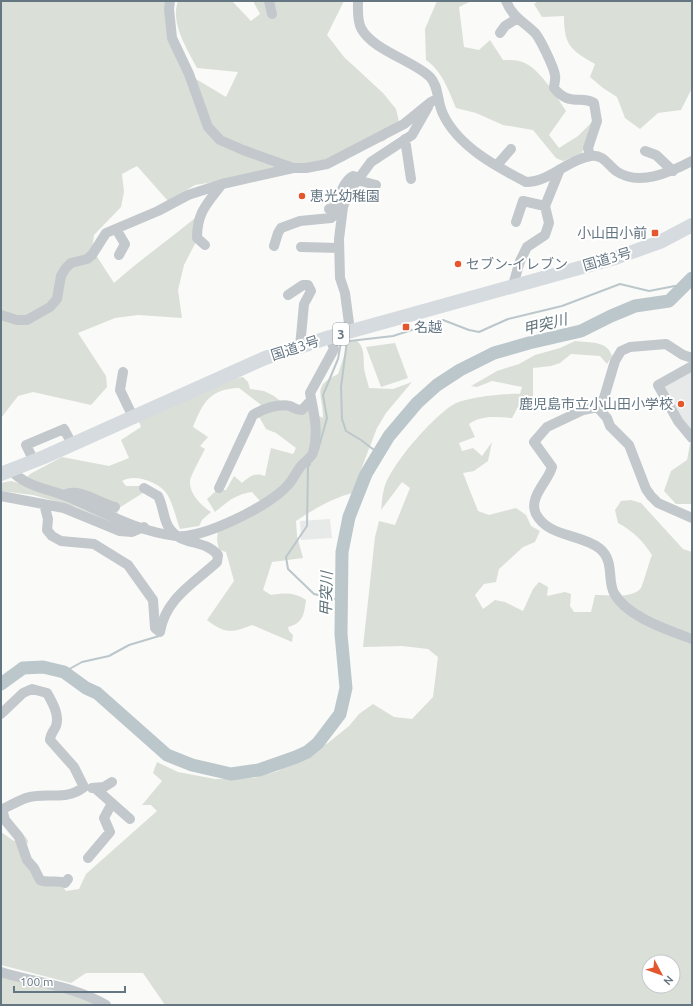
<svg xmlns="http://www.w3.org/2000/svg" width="693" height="1006" viewBox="0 0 693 1006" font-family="Ubuntu,'Noto Sans JP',sans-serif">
  <rect width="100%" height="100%" fill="#fafaf8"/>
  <path fill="#e8e9e9" d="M692 368V435L660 386Z
    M330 519 332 538 301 540 300 521Z"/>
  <path fill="#dadfd7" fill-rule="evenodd" d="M1 1H168L177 57 196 79 226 97 238 72 197 68C187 49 170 23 178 1H232L251 21 260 14 253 1H344L327 35 344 57 383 93 396 109 400 126 384 141 367 144 344 161 195 185 168 201 137 166 122 174 124 192 121 207 94 235 92 249 114 283C142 258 173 237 201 213L199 236 184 265 178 290 182 318 138 315 115 318 78 333 106 376 107 387 91 405 33 392 18 396 1 418Z
    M437 1H471L459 7 464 47 479 50 490 40 503 60C509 60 514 60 519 61 537 64 557 97 566 111L549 135 559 148 578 136 592 122 589 143 581 153 563 161 556 158 533 130 503 125 476 113 456 108C449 91 442 71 426 60L425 29Z
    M538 1H692V88L681 110 658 113 640 129 625 118 617 97 603 88 590 77 595 64C571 50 564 46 564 16L542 17 534 4Z
    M345 340H356C367 349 362 361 365 373 366 378 368 383 369 388L393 389 412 382 386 413 377 428 352 493C333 498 312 510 296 521L297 536 303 558 272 562 263 590 271 595C285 593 294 592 306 600 304 613 304 623 288 627L289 631 293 635 292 642 252 625C232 633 225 634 207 620L234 581 226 552 219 550 217 540 218 529 260 501 252 492C236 494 227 502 215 512L207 499 217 490H226L234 476 242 483C250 476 255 472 265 476L271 448 293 454 296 448 276 433 266 429 258 415 264 407 239 388C210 389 203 402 193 427L208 437 200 446 205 449C202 455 190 477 190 481 189 494 202 506 211 512L202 520 199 526 180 529C176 518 173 504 167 494 159 482 134 473 122 481L126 486H144L146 491 119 508 117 514 129 530 76 507 33 495 1 491V483L11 481 22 484 30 474 62 457 109 466 129 458 121 440 141 427 138 419 237 378 243 377 248 382 250 389 264 391 274 396 284 404 305 408 323 418C323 393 311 387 338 374L346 350Z
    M575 341C589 343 607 340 612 356L607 364 600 356 571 354 560 363 551 366 533 368V401L518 407 512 418C496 417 482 415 469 424L475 437 459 443 462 451 473 448 482 456 492 442 488 461 474 471 463 473 478 511 489 515 516 508 526 515 531 526 540 531 535 542 523 547 499 569 496 582 484 584 475 595 483 609 495 600 505 602 523 611 533 589 539 582 548 587 547 596 565 592 571 594 570 606 574 612H591L595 595C608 595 632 599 641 588 643 585 649 562 652 555 643 541 633 531 618 523L615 510 621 501 631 500 641 503 683 549 692 552V1005H165L143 973H86L71 983 1 965V832L14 841 25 836 28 841 26 848 43 881 60 883 66 891 79 889 86 874 157 811 151 805H142L162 781 153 773 157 762 178 772 215 779 254 778 278 771 328 743 349 726 359 714 373 704 394 717 412 719 433 697 438 657 428 649 402 646 363 647 375 537 379 521 395 525 410 488 402 482 381 510C382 503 382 496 384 489 390 465 435 414 456 403 470 397 505 393 520 394L522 387 492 381 477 387 471 386 497 371 519 364 535 355 560 348ZM649 962H673V986H649Z
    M395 343 408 378 381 387 366 347Z
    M692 442V504H676L664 491 671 471 687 460 690 444Z
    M1 972 109 1005H1Z"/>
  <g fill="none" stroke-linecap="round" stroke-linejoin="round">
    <path stroke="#bbc7cb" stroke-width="2" d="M347 341 341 387 342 419 346 431 361 440 378 453
      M318 450 327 418 323 395 338 359 341 342 393 336 443 320 469 330 479 332 508 319 562 306 620 284 649 291 675 286H686
      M310 464 308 467 307 526 286 557 288 569 314 594 342 601
      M64 672 82 662 109 656 129 645 159 636"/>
    <path stroke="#bbc7cb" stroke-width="13" d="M1 684 23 668 43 667 64 672 86 688 97 693 167 755 192 765 231 774 259 770 296 757 307 752 318 743 340 714 346 688 341 634 342 552 349 517 366 474 389 436 417 403 437 385 460 370 494 353 529 343 581 331 611 316 635 306 669 301 692 278"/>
    <path stroke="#c3c8cc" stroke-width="10" d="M170 1 169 9 172 38 189 74 208 127 220 140 243 150 293 168
      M269 1 272 14
      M358 1C358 9 357 20 361 28 372 50 414 61 430 77 439 86 437 102 443 114 458 146 495 166 526 182 550 182 568 159 591 156 603 154 608 165 616 171 639 187 671 172 692 161
      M506 1C512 16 522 21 533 31 539 35 554 68 555 75 556 79 554 84 554 88 569 107 582 95 594 103L597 121 588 148 590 156
      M500 33 505 26 516 19
      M405 139 411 179
      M645 151 656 155 673 171
      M497 165 511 149
      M357 180 376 185
      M329 209H332C341 198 341 183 353 176L358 178
      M516 222 523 201 545 206
      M116 229 125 244 119 255
      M205 245 197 238C197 212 207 204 222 184
      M274 246 278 233 281 228 300 221 331 218 343 207
      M301 247 339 248
      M513 285 520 261 527 247 545 235 549 223 545 206 560 169
      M288 295 303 285H308L311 291 304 304 300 347
      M1 315 17 320H27L50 307 57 299 61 276 65 269 71 263 87 259 92 255 106 233 158 211 188 195 222 184 293 168H306L327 164 404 124 431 102 437 99
      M350 331 345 293 340 278 339 239 343 207 348 193 371 162 412 135 428 107
      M692 358 683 355 666 344 630 347 621 351 615 361 604 398 597 407 583 410 547 427 534 442 552 467C548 482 528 497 536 514 548 537 581 534 599 548 615 560 607 581 614 593 627 617 668 630 692 639
      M692 366 658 385 678 421 692 438
      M123 372 120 390 133 417
      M597 407 607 418 610 426 629 445 646 489 651 496 658 503 692 518
      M34 461 26 445 64 429 72 444
      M11 470C24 486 49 489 68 497 102 511 138 532 176 536 203 539 269 506 287 486 293 480 296 472 301 466 304 462 311 458 313 453 319 432 314 414 310 393L334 349 330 337
      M219 488 253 415C262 409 279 403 290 406 295 408 296 410 302 410L311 400
      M66 494C80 488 101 504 115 507
      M1 496 64 508 120 531 132 532 144 527
      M44 504 48 519 47 530 52 536 61 541 94 544 128 565 153 600 155 628 160 632C166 598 193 584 217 562L218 555C202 537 181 548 168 526 163 517 163 505 158 496L144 488
      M1 714 23 693 32 689 47 693C52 702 60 715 56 726 54 731 50 734 50 740L74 767 84 787C65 802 47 791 26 798 18 801 9 806 1 810
      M92 788 104 787 112 782
      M96 789 130 819
      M2 809 5 820 19 837 27 860 34 868 40 880C48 884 56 879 65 883L68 879
      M88 858 110 832 104 818 111 805
      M1 972C36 983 74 986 106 1005"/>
    <path stroke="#d6dbdf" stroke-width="14" d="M1 474 44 457 265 358 330 337 615 258 660 242 692 225"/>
  </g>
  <g fill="#e4572e" stroke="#fff" stroke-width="1.5">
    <circle cx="302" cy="196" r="4"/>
    <rect x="651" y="229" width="8" height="8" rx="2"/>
    <circle cx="458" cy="264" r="4"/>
    <rect x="402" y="323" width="8" height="8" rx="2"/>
    <circle cx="681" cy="404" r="4"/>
  </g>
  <g text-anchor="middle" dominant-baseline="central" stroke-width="4" stroke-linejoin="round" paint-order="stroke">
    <rect fill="#fff" stroke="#939fa8" stroke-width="1" x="333" y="323" width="16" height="22" rx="3"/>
    <g font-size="13" font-weight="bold" fill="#657683">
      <text x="341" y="334">3</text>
    </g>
    <g font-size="14" fill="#657683" stroke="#fff" text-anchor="start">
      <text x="310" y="196">恵光幼稚園</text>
      <text x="647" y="233" text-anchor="end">小山田小前</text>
      <text x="466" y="264">セブン-イレブン</text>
      <text x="414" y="327">名越</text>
      <text x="673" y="404" text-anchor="end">鹿児島市立小山田小学校</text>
    </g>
    <g font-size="14" fill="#657683" stroke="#fff">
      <text transform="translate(607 259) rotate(-16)">国道3号</text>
      <text transform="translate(295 348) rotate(-18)">国道3号</text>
    </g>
    <g font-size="15" font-style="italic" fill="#60757c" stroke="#fff">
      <text transform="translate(545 324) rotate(-14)">甲突川</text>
      <text transform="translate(326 594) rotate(-89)">甲突川</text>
    </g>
  </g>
  <rect width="693" height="1006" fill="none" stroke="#657683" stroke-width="4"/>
  <g transform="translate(661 974) rotate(131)"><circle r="19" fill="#ffffff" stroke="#c1c8cd"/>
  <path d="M0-3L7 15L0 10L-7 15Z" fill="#e4572e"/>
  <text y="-6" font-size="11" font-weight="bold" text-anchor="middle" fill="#657683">N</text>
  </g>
  <path d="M14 986v6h111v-6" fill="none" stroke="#657683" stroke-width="2"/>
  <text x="20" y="986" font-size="12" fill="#657683" stroke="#ffffff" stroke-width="3" paint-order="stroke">100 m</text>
</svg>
